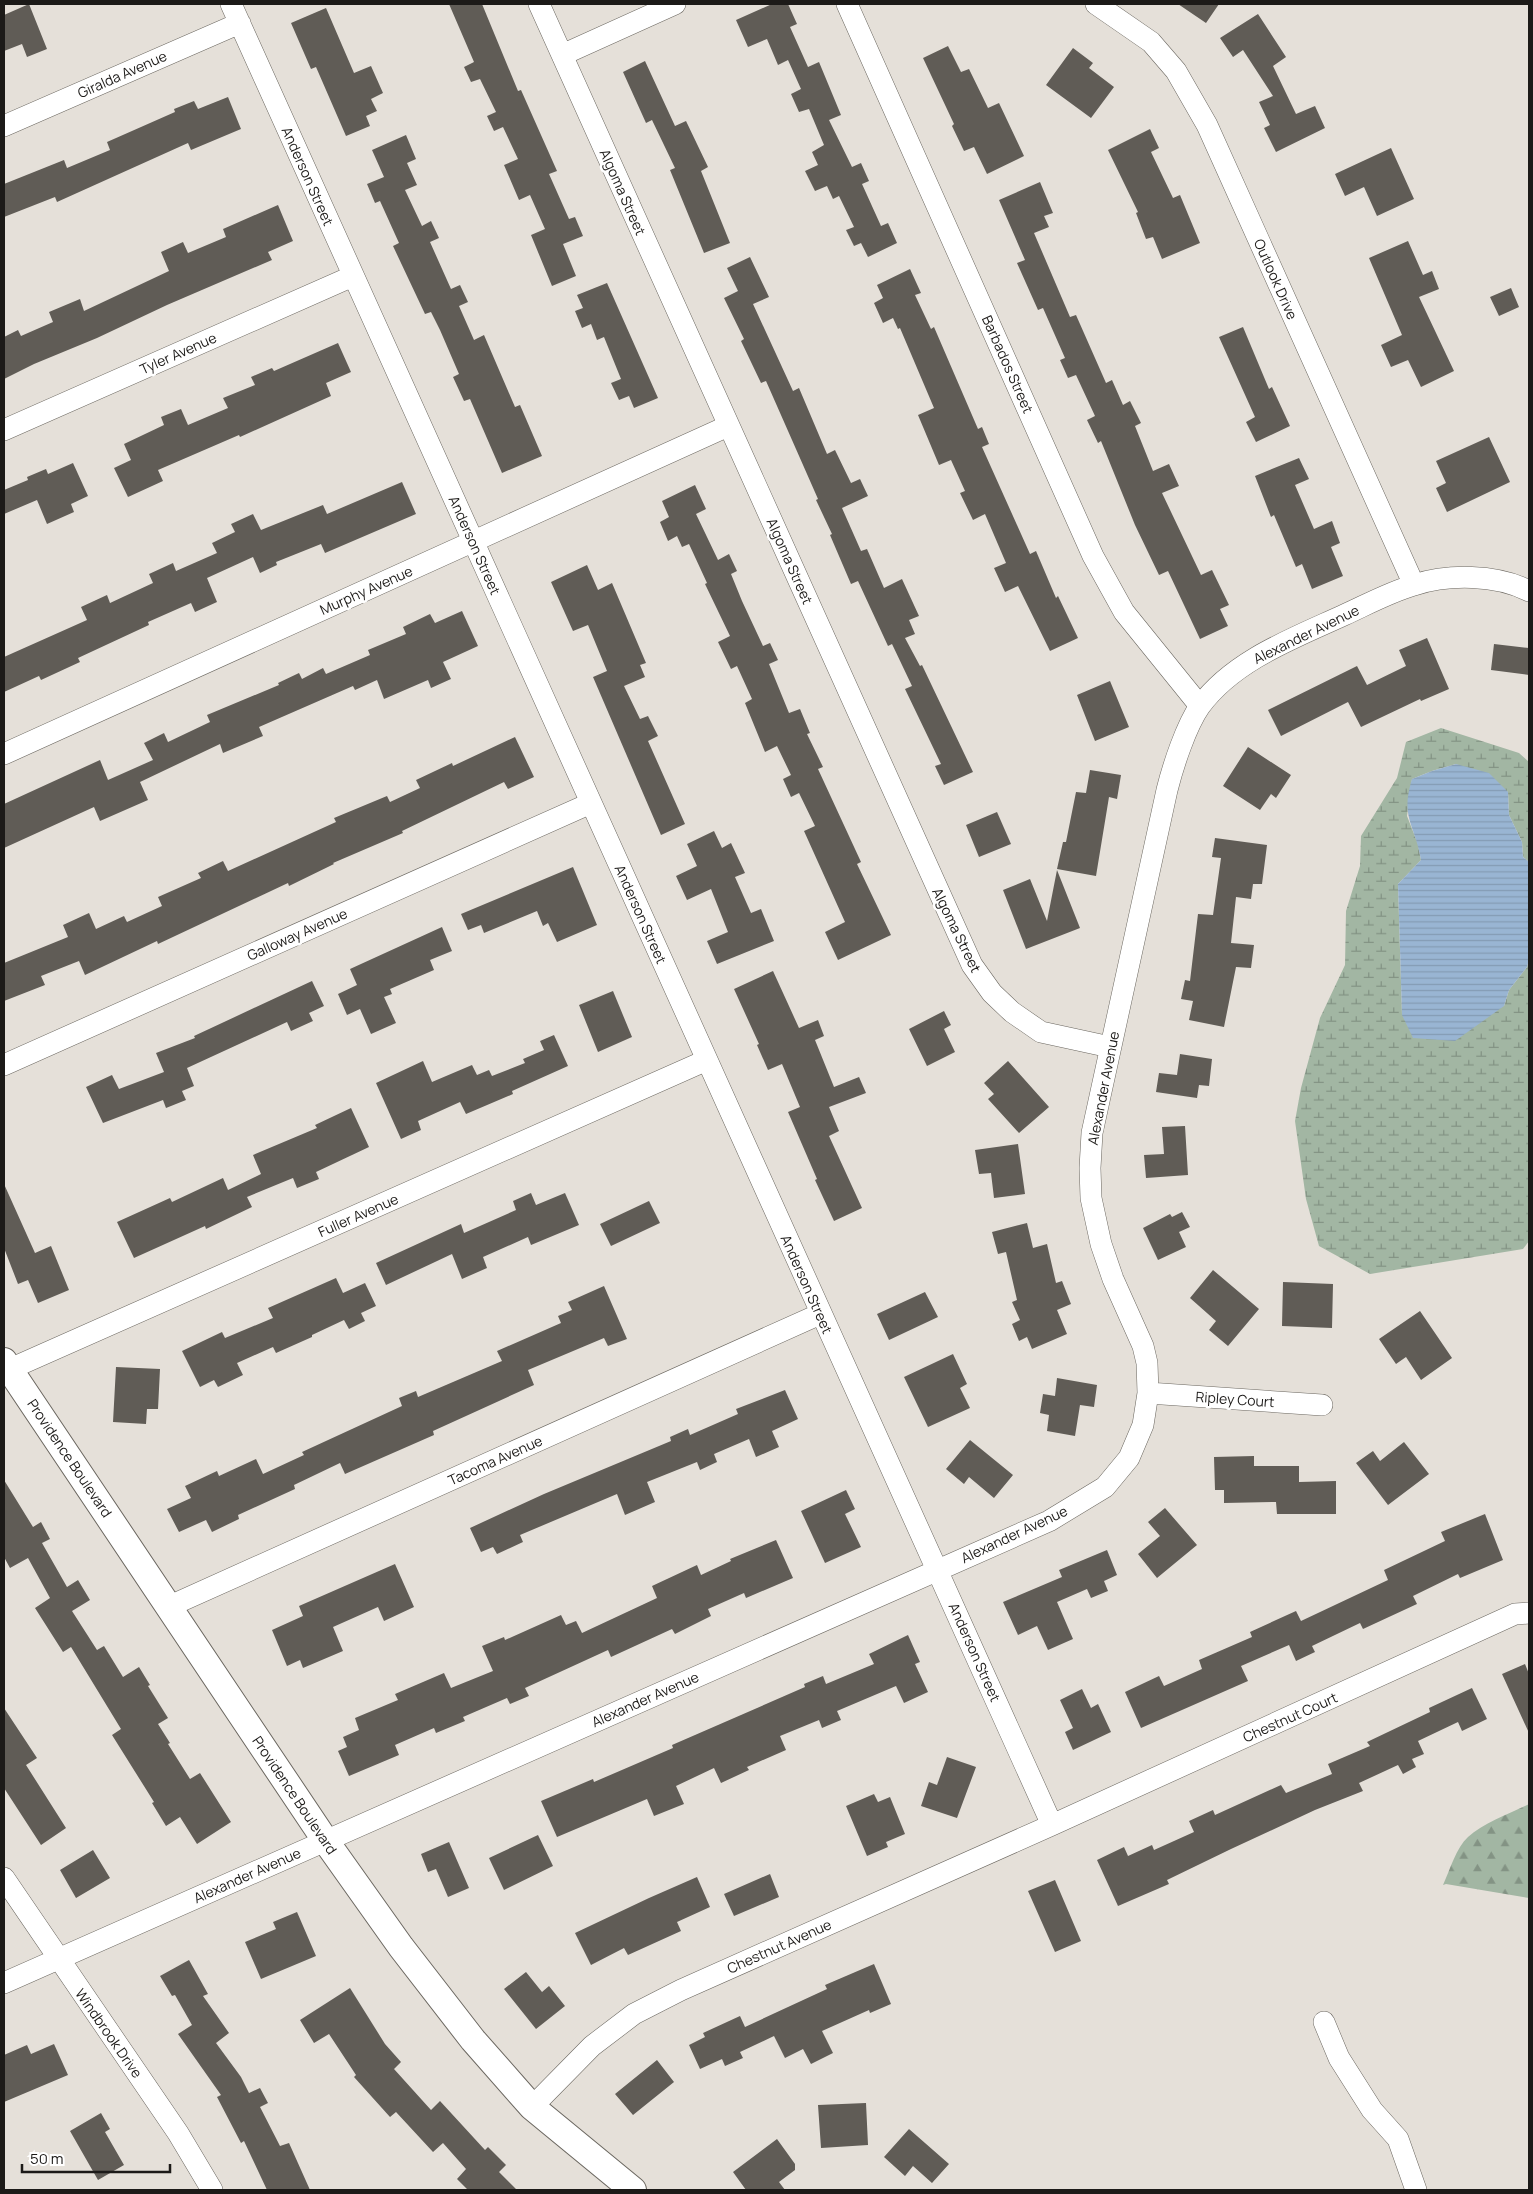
<svg xmlns="http://www.w3.org/2000/svg" width="1533" height="2194" viewBox="0 0 1533 2194" font-family="Manrope,sans-serif">
  <defs>
    <pattern id="forest-firs" width="22" height="20" patternUnits="userSpaceOnUse" patternTransform="scale(1.25)"><rect width="22" height="20" fill="#a2b6a3"/><path d="M5 1l3.5 6h-7zM16 11l3.5 6h-7z" fill="#839384"/></pattern>
    <pattern id="wetland-marsh" width="20" height="14" patternUnits="userSpaceOnUse" patternTransform="scale(1.25)"><rect width="20" height="14" fill="#a2b6a3"/><path d="M1 5h8M5 5V1M11 12h8M15 12V8" fill="none" stroke="#839384"/></pattern>
    <pattern id="water-rules" width="6" height="5" patternUnits="userSpaceOnUse" patternTransform="scale(1.25)"><rect width="6" height="5" fill="#99b5d3"/><path d="M0 2.5h6" fill="none" stroke="#839bb4"/></pattern>
  </defs>
  <rect width="100%" height="100%" fill="#e5e0d9"/>
  <path fill="url(#forest-firs)" d="M1529 1804V1898L1446 1884 1443 1885C1450 1870 1456 1848 1468 1837 1483 1823 1511 1813 1529 1804Z"/>
  <path fill="url(#wetland-marsh)" d="M1441 728 1519 753 1529 762V862L1523 857 1522 842 1509 815 1508 792 1456 764 1432 771 1412 779 1407 816 1418 844 1421 860 1398 884 1402 1015 1504 1006 1509 990 1527 967 1529 960V1241L1523 1249 1370 1274 1319 1246 1306 1199 1295 1121 1301 1088 1320 1018 1345 965 1346 911 1360 866 1361 836 1397 778 1406 742Z"/>
  <path fill="url(#water-rules)" d="M1456 764 1489 773 1508 792 1509 815 1522 842 1523 857 1529 862V960L1527 967 1509 990 1504 1006 1455 1041 1413 1038 1402 1015 1398 884 1421 860C1415 824 1400 818 1412 779L1432 771Z"/>
  <path fill="#605c56" d="M29 4 47 49 27 57 22 44 4 51V15Z
    M449 4H482L518 91 521 90 557 171 549 174 569 219 575 217 583 236 563 244 576 276 552 286 531 235 545 229 530 195 519 200 504 165 518 159 503 127 494 131 487 116 496 112 480 79 471 82 464 67 474 62Z
    M772 4H788L797 24 790 27 808 67 819 62 841 115 829 120 852 167 861 163 869 181 862 184 881 226 888 223 897 243 868 257 861 243 854 246 846 230 854 227 839 196 833 199 827 186 815 191 805 171 818 165 812 152 824 145 809 109 799 112 791 94 801 89 788 60 778 65 767 39 748 47 736 20Z
    M1178 4H1219L1206 23Z
    M326 8 354 73 371 66 383 93 371 99 377 111 366 116 370 126 346 136 316 67 311 69 291 23Z
    M1258 14 1286 57 1273 66 1296 114 1315 106 1325 128 1276 152 1264 128 1270 125 1259 102 1273 96 1243 50 1233 57 1220 38Z
    M948 46 961 72 969 69 988 108 999 103 1024 156 987 174 974 147 964 151 952 126 954 124 923 58Z
    M1073 48 1093 63 1089 68 1114 87 1091 118 1046 85Z
    M645 61 675 126 686 121 708 167 701 171 730 243 704 253 670 170 675 168 652 120 646 123 623 72Z
    M228 97 241 129 191 150 188 143 57 202 55 197 4 217V184L64 160 67 168 110 150 107 142 175 112 174 109 194 101 198 109Z
    M1150 129 1159 148 1151 152 1173 198 1180 195 1200 243 1162 259 1153 237 1146 239 1136 213 1138 212 1108 150Z
    M406 135 416 159 407 163 417 185 405 190 422 226 431 221 439 238 430 242 451 289 460 285 468 302 459 306 474 340 484 335 515 407 520 405 542 456 502 473 470 399 464 401 453 377 459 374 440 330 431 312 425 314 393 246 399 243 380 201 375 203 367 184 384 177 372 150Z
    M1391 148 1414 199 1377 216 1364 187 1345 196 1335 174Z
    M1040 182 1053 213 1044 216 1049 227 1034 233 1070 317 1076 315 1106 383 1112 380 1123 405 1130 401 1141 423 1135 426 1153 471 1169 464 1179 486 1162 493 1201 575 1212 570 1229 605 1220 609 1228 626 1200 639 1168 571 1159 575 1135 525 1101 441 1098 443 1087 420 1095 416 1076 375 1068 378 1060 360 1065 358 1043 308 1038 310 1017 263 1025 260 999 200Z
    M278 205 293 241 268 252 272 260 167 305 97 338 34 364 4 379V337L18 330 21 336 53 322 49 312 80 299 84 311 169 271 161 252 183 242 188 253 226 237 223 229Z
    M1408 241 1423 275 1432 271 1439 289 1419 297 1454 371 1421 387 1408 360 1391 367 1381 345 1402 335 1369 258Z
    M750 257 769 297 753 304 793 391 799 388 827 454 835 450 851 483 860 479 868 496 842 508 861 551 867 549 884 588 902 579 919 616 909 620 915 634 905 638 920 666 922 665 973 772 944 785 935 766 941 764 905 689 912 686 892 644 888 646 858 581 851 584 830 535 832 534 816 500 818 499 766 381 761 383 741 341 744 339 724 298 738 291 727 268Z
    M910 269 921 293 915 295 931 329 934 327 978 429 982 427 989 444 982 447 1030 554 1036 551 1056 598 1058 596 1078 638 1050 651 1018 586 1005 592 994 568 1006 563 985 514 973 520 960 493 965 491 951 460 939 465 918 415 934 408 900 328 898 329 893 318 883 323 874 303 883 298 877 285Z
    M607 283 658 398 634 408 629 396 619 400 611 383 621 379 604 337 597 340 591 324 582 328 575 311 583 308 577 295Z
    M1511 288 1519 307 1499 316 1490 297Z
    M1243 327 1269 389 1272 387 1290 426 1256 442 1246 422 1255 417 1219 337Z
    M338 343 351 372 326 383 331 396 240 437 239 435 158 470 163 481 128 497 114 468 131 460 124 444 164 425 161 417 181 409 188 425 228 408 223 398 255 385 251 377 272 368 274 371Z
    M1489 437 1510 482 1447 512 1436 488 1446 483 1436 461Z
    M1299 458 1309 479 1295 485 1314 529 1332 521 1340 543 1331 547 1343 576 1312 589 1302 564 1296 567 1274 515 1271 517 1255 476Z
    M73 463 88 496 71 504 74 512 47 524 37 500 4 514V490L28 480 27 477 46 469 48 474Z
    M402 482 416 514 325 553 321 544 276 562 277 565 260 573 253 557 207 578 217 602 195 612 191 603 148 622 149 625 78 658 80 662 41 680 39 676 4 692V657L87 620 81 607 107 595 110 603 153 583 149 574 173 563 176 571 217 553 212 543 235 532 231 524 253 514 261 530 323 505 327 514Z
    M695 485 706 509 696 514 718 560 729 554 737 571 731 574 742 601 763 646 770 643 778 660 769 664 789 713 800 709 810 733 807 734 823 767 818 769 861 862 857 864 891 935 838 960 825 932 845 922 804 831 815 826 799 793 791 797 783 779 791 775 777 746 765 752 745 703 752 699 737 666 731 669 718 642 730 636 705 584 707 583 689 544 682 547 677 536 668 541 660 522 669 517 662 501Z
    M587 565 598 590 612 583 646 663 640 665 645 677 624 686 640 719 648 716 658 736 648 741 685 824 661 835 593 677 607 671 588 625 573 631 551 582Z
    M462 611 478 646 443 662 451 679 431 688 428 680 384 699 377 680 355 690 353 686 259 727 263 736 223 753 220 744 140 782 148 800 100 821 94 807 4 848V804L100 760 108 780 153 760 144 743 164 733 168 742 210 722 207 715 279 685 278 683 299 673 302 679 323 668 326 674 370 655 368 650 406 634 403 627 430 614 435 623Z
    M1427 638 1449 689 1421 701 1420 699 1361 727 1348 702 1281 736 1268 710 1357 666 1367 685 1406 666 1399 650Z
    M1494 644 1529 648V675L1491 670Z
    M1110 681 1129 727 1095 741 1077 695Z
    M515 737 534 777 508 789 504 782 402 831 403 833 333 863 334 864 289 886 288 883 158 944 157 941 85 975 79 961 41 976 45 985 4 1001V963L68 937 63 925 89 913 96 929 124 916 127 922 162 906 158 897 201 878 198 873 223 861 228 871 336 822 334 818 387 796 390 802 420 788 416 780 452 763 453 766Z
    M1248 747 1291 775 1276 798 1271 794 1260 810 1223 786Z
    M1090 770 1121 775 1117 799 1109 797 1096 876 1057 869 1063 842H1066L1076 792 1086 793Z
    M997 812 1011 844 979 857 966 825Z
    M714 831 722 848 731 843 745 873 735 877 751 913 761 909 774 941 717 964 707 941 728 932 711 889 687 900 676 876 697 866 687 844Z
    M1215 838 1267 845 1262 884H1253L1251 899 1236 897 1231 943 1254 945 1251 968 1236 967 1224 1027 1189 1020 1193 1001 1181 999 1185 980 1190 981 1198 914 1213 915 1221 858 1212 857Z
    M573 867 597 925 557 942 548 923 543 926 537 911 484 933 481 925 468 930 461 914Z
    M1057 870 1080 928 1026 949 1003 890 1030 879 1047 921Z
    M442 927 452 951 430 960 434 970 390 989 392 994 384 997 396 1023 371 1034 360 1009 347 1015 338 994 357 985 350 969Z
    M773 971 799 1028 818 1020 824 1036 815 1040 834 1087 859 1077 866 1093 829 1107 839 1131 829 1136 862 1208 834 1221 815 1180 817 1179 788 1112 800 1107 782 1064 768 1070 757 1045 759 1044 734 989Z
    M312 981 324 1006 309 1013 313 1021 291 1031 287 1022 187 1068 194 1086 182 1091 186 1100 166 1108 163 1100 103 1123 86 1087 112 1075 119 1089 164 1072 156 1053 195 1038 194 1036Z
    M613 991 632 1037 598 1052 579 1005Z
    M944 1011 951 1025 944 1029 955 1052 927 1066 909 1029Z
    M554 1035 568 1066 512 1091 513 1094 466 1114 460 1102 418 1121 421 1130 401 1139 376 1083 423 1061 432 1082 472 1065 477 1075 489 1070 492 1076 525 1063 523 1059 544 1050 540 1041Z
    M1180 1054 1212 1059 1209 1086 1199 1085 1197 1098 1156 1092 1159 1073 1177 1075Z
    M1008 1061 1049 1107 1019 1133 988 1099 994 1094 984 1083Z
    M351 1108 369 1147 316 1172 319 1179 297 1188 293 1178 247 1197 252 1207 206 1229 205 1226 134 1258 117 1222 170 1198 172 1202 223 1178 228 1190 261 1174 253 1155 317 1128 315 1125Z
    M1185 1126 1188 1175 1146 1178 1144 1155 1164 1154 1162 1127Z
    M1018 1144 1025 1194 994 1198 991 1173 979 1174 975 1150Z
    M4 1184 35 1253 51 1246 69 1290 38 1303 28 1280 18 1284 4 1248Z
    M531 1193 536 1205 565 1193 579 1225 531 1245 528 1237 483 1257 487 1268 462 1279 452 1254 386 1285 376 1263 461 1224 464 1233 516 1210 513 1201Z
    M649 1201 660 1223 611 1246 600 1224Z
    M1182 1212 1190 1227 1179 1232 1186 1247 1158 1260 1143 1228 1170 1214 1172 1217Z
    M1027 1223 1033 1248 1047 1244 1056 1283 1062 1281 1071 1304 1057 1310 1067 1334 1032 1349 1027 1337 1019 1341 1012 1324 1020 1320 1012 1302 1017 1300 1006 1252 998 1254 992 1232Z
    M1213 1270 1259 1309 1228 1346 1209 1330 1216 1321 1190 1298Z
    M336 1278 343 1293 365 1283 376 1306 361 1313 365 1321 349 1329 344 1320 312 1335V1337L276 1353 273 1347 237 1363 243 1375 218 1387 214 1380 200 1387 182 1351 222 1332 225 1338 273 1318 268 1308Z
    M1283 1282 1333 1284 1332 1328 1282 1326Z
    M604 1286 627 1339 608 1346 604 1338 528 1370 534 1385 433 1431 434 1435 345 1474 340 1463 294 1485 295 1489 238 1515 239 1519 212 1532 206 1520 179 1532 167 1509 191 1498 185 1486 217 1471 219 1476 256 1459 263 1474 304 1455 302 1452 402 1406 399 1398 416 1391 418 1397 502 1361 497 1351 561 1323 558 1316 572 1310 568 1302Z
    M925 1292 938 1317 889 1340 877 1314Z
    M1420 1311 1452 1358 1421 1380 1406 1357 1396 1364 1379 1339Z
    M953 1354 967 1384 960 1388 970 1408 928 1427 904 1377Z
    M116 1367 160 1369 158 1409H147L146 1424 113 1422Z
    M1057 1378 1097 1385 1094 1407 1080 1405 1075 1436 1047 1431 1049 1415 1040 1413 1043 1394 1055 1396Z
    M785 1390 798 1419 772 1431 779 1447 756 1457 749 1439 714 1454 717 1462 700 1470 697 1462 647 1482 655 1502 625 1515 617 1494 520 1535 523 1542 497 1554 493 1547 481 1552 470 1528 544 1494 671 1441 670 1437 688 1429 690 1435 738 1414 736 1409Z
    M970 1440 1013 1475 994 1498 969 1477 964 1484 946 1469Z
    M1404 1442 1429 1474 1388 1505 1356 1463 1373 1451 1380 1461Z
    M1254 1456V1466H1299V1482L1336 1481V1514H1277L1276 1502 1224 1503V1490H1215L1214 1457Z
    M4 1480 33 1527 41 1522 50 1539 42 1543 67 1587 78 1580 90 1600 72 1611 97 1650 104 1646 123 1677 139 1667 150 1685 148 1686 168 1718 158 1724 170 1743 168 1744 190 1779 200 1773 231 1822 197 1844 180 1817 166 1826 152 1803 154 1802 112 1735 121 1729 71 1647 63 1652 35 1608 50 1598 28 1558 10 1568 4 1557Z
    M846 1490 855 1509 845 1514 861 1547 825 1563 801 1511Z
    M1165 1508 1197 1545 1157 1578 1138 1554 1160 1536 1148 1522Z
    M1485 1514 1503 1560 1460 1578 1458 1574 1413 1596 1417 1604 1363 1629 1360 1623 1312 1646 1315 1652 1296 1661 1289 1645 1241 1666 1248 1681 1141 1728 1125 1692 1159 1676 1164 1686 1202 1669 1199 1660 1252 1637 1250 1632 1296 1611 1301 1621 1388 1580 1384 1570 1445 1541 1441 1532Z
    M776 1540 793 1578 746 1598 744 1593 708 1609 711 1616 675 1634 672 1629 611 1657 608 1650 525 1688 529 1696 510 1704 507 1698 463 1717 465 1721 436 1733 434 1728 395 1745 399 1755 349 1776 338 1751 347 1747 343 1737 359 1730 355 1718 398 1700 395 1694 444 1673 451 1688 493 1671 482 1646 504 1637 505 1640 561 1615 566 1625 576 1621 582 1633 657 1598 652 1586 697 1565 701 1575 731 1561 730 1559Z
    M1107 1550 1117 1575 1104 1581 1108 1591 1091 1598 1087 1589 1057 1602 1073 1639 1048 1650 1037 1626 1018 1635 1003 1602 1062 1577 1059 1570Z
    M395 1564 414 1607 384 1621 378 1607 333 1627 343 1651 303 1668 300 1660 287 1666 272 1630 303 1616 299 1606Z
    M908 1635 920 1662 915 1664 928 1692 904 1703 896 1686 837 1711 841 1720 822 1728 819 1720 780 1736 786 1750 747 1767 749 1770 721 1783 714 1768 676 1786 684 1804 654 1816 647 1799 557 1837 541 1801 593 1779 594 1782 673 1748 672 1745 805 1687 804 1684 823 1676 826 1684 874 1664 869 1654Z
    M1525 1664 1529 1674V1733L1502 1674Z
    M1472 1688 1487 1719 1462 1731 1458 1722 1418 1741 1424 1754 1412 1759 1416 1767 1403 1774 1398 1765 1359 1783 1363 1791 1315 1810 1231 1849 1167 1880 1169 1884 1118 1906 1097 1860 1124 1847 1128 1856 1152 1845 1154 1850 1194 1832 1189 1821 1213 1810 1215 1815 1281 1785 1286 1793 1332 1774 1328 1764 1370 1746 1367 1742 1430 1712 1429 1708Z
    M1082 1689 1091 1708 1098 1704 1111 1732 1073 1750 1065 1732 1073 1728 1060 1700Z
    M4 1708 37 1758 26 1765 66 1828 41 1845 4 1788Z
    M947 1757 976 1767 957 1818 921 1806 929 1782 937 1785Z
    M874 1794 878 1802 890 1797 905 1834 886 1842 888 1847 867 1856 846 1806Z
    M538 1835 553 1866 504 1890 489 1858Z
    M449 1842 469 1888 448 1897 436 1869 428 1872 421 1854Z
    M93 1850 110 1878 76 1898 60 1870Z
    M770 1874 779 1897 734 1916 724 1894Z
    M697 1877 710 1907 677 1922 681 1931 628 1955 624 1948 591 1965 575 1933 649 1898Z
    M1055 1880 1081 1941 1055 1952 1028 1891Z
    M297 1912 316 1956 261 1979 245 1942 276 1929 273 1922Z
    M189 1960 208 1994 203 1996 229 2033 216 2043 241 2077 249 2093 260 2088 268 2103 260 2107 280 2146 289 2143 310 2190H267L244 2141 241 2143 217 2097 221 2095 178 2034 192 2025 175 1995 172 1996 160 1976Z
    M874 1964 891 2004 870 2013 869 2010 822 2031 833 2053 811 2064 803 2049 785 2058 774 2036 740 2052 743 2058 725 2066 722 2059 700 2069 689 2045 705 2037 703 2033 740 2016 745 2027 827 1989 825 1985Z
    M526 1972 542 1992 549 1986 565 2006 536 2029 504 1989Z
    M350 1988 385 2044 401 2062 394 2069 431 2110 440 2101 485 2150 488 2147 506 2165 499 2172 517 2190H468L457 2179 466 2169 443 2143 433 2152 396 2112 390 2117 354 2077 356 2075 329 2034 314 2043 300 2020Z
    M54 2044 68 2075 4 2102V2055L27 2045 31 2054Z
    M657 2060 674 2082 633 2115 615 2094Z
    M866 2103 868 2145 821 2148 818 2105Z
    M101 2113 110 2129 105 2132 124 2165 98 2180 70 2131Z
    M909 2129 949 2164 932 2183 913 2166 905 2176 884 2157Z
    M777 2139 795 2164V2170L779 2182 785 2190H746L733 2172Z"/>
  <g fill="none" stroke-linecap="round" stroke-linejoin="round">
    <g stroke="#6b6760" stroke-width="22">
      <path id="minor" d="M231 4 1052 1825
        M539 4 972 965 992 993 1012 1012 1041 1032 1110 1047
        M847 4 1093 556 1124 612 1200 706
        M1096 4 1151 42 1176 71 1207 125 1414 585
        M562 55 675 4
        M4 126 240 23
        M4 430 353 276
        M4 754 728 426
        M4 1065 591 803
        M10 1369 707 1060
        M1148 1393 1322 1405
        M170 1606 820 1314
        M4 1878 178 2133 212 2190
        M4 1983 1049 1521 1105 1487 1129 1458 1143 1425 1148 1393 1147 1363 1143 1346 1113 1279 1101 1244 1091 1198 1090 1168 1092 1133 1167 790C1173 766 1186 726 1200 706 1234 660 1294 638 1344 615 1366 605 1390 592 1414 585 1448 574 1496 574 1529 591
        M1324 2022 1339 2058 1372 2110 1398 2139 1416 2190
        M532 2107 592 2046 634 2014 681 1990 1052 1825 1515 1614 1529 1613"/>
    </g>
    <g stroke="#6b6760" stroke-width="28">
      <path id="major" d="M4 1361 325 1840 401 1947 473 2040 532 2107 633 2190"/>
    </g>
    <use href="#minor" stroke="#fff" stroke-width="21"/>
    <use href="#major" stroke="#fff" stroke-width="26"/>
  </g>
  <g text-anchor="middle" dominant-baseline="central" stroke-width="5" stroke-linejoin="round" paint-order="stroke">
    <g font-size="14" fill="#1c1a18" stroke="#fff">
      <text transform="translate(122 74) rotate(-24)">Giralda Avenue</text>
      <text transform="translate(308 176) rotate(66)">Anderson Street</text>
      <text transform="translate(623 192) rotate(66)">Algoma Street</text>
      <text transform="translate(1276 279) rotate(66)">Outlook Drive</text>
      <text transform="translate(178 353) rotate(-24)">Tyler Avenue</text>
      <text transform="translate(1008 364) rotate(66)">Barbados Street</text>
      <text transform="translate(475 545) rotate(66)">Anderson Street</text>
      <text transform="translate(790 561) rotate(66)">Algoma Street</text>
      <text transform="translate(366 590) rotate(-24)">Murphy Avenue</text>
      <text transform="translate(1306 634) rotate(-26)">Alexander Avenue</text>
      <text transform="translate(641 914) rotate(66)">Anderson Street</text>
      <text transform="translate(957 930) rotate(64)">Algoma Street</text>
      <text transform="translate(297 934) rotate(-24)">Galloway Avenue</text>
      <text transform="translate(1103 1088) rotate(-79)">Alexander Avenue</text>
      <text transform="translate(358 1215) rotate(-24)">Fuller Avenue</text>
      <text transform="translate(807 1284) rotate(66)">Anderson Street</text>
      <text transform="translate(1235 1399) rotate(4)">Ripley Court</text>
      <text transform="translate(70 1458) rotate(56)">Providence Boulevard</text>
      <text transform="translate(495 1460) rotate(-24)">Tacoma Avenue</text>
      <text transform="translate(1014 1534) rotate(-25)">Alexander Avenue</text>
      <text transform="translate(975 1652) rotate(66)">Anderson Street</text>
      <text transform="translate(645 1699) rotate(-24)">Alexander Avenue</text>
      <text transform="translate(1290 1717) rotate(-24)">Chestnut Court</text>
      <text transform="translate(295 1795) rotate(56)">Providence Boulevard</text>
      <text transform="translate(247 1875) rotate(-24)">Alexander Avenue</text>
      <text transform="translate(779 1946) rotate(-24)">Chestnut Avenue</text>
      <text transform="translate(109 2033) rotate(55)">Windbrook Drive</text>
    </g>
  </g>
  <rect width="1533" height="2194" fill="none" stroke="#1c1a18" stroke-width="10"/>
  <path d="M22 2164v8h148v-8" fill="none" stroke="#1c1a18" stroke-width="2.5"/>
  <text x="30" y="2164" font-size="15" fill="#1c1a18" stroke="#ffffff" stroke-width="4" paint-order="stroke">50 m</text>
</svg>
